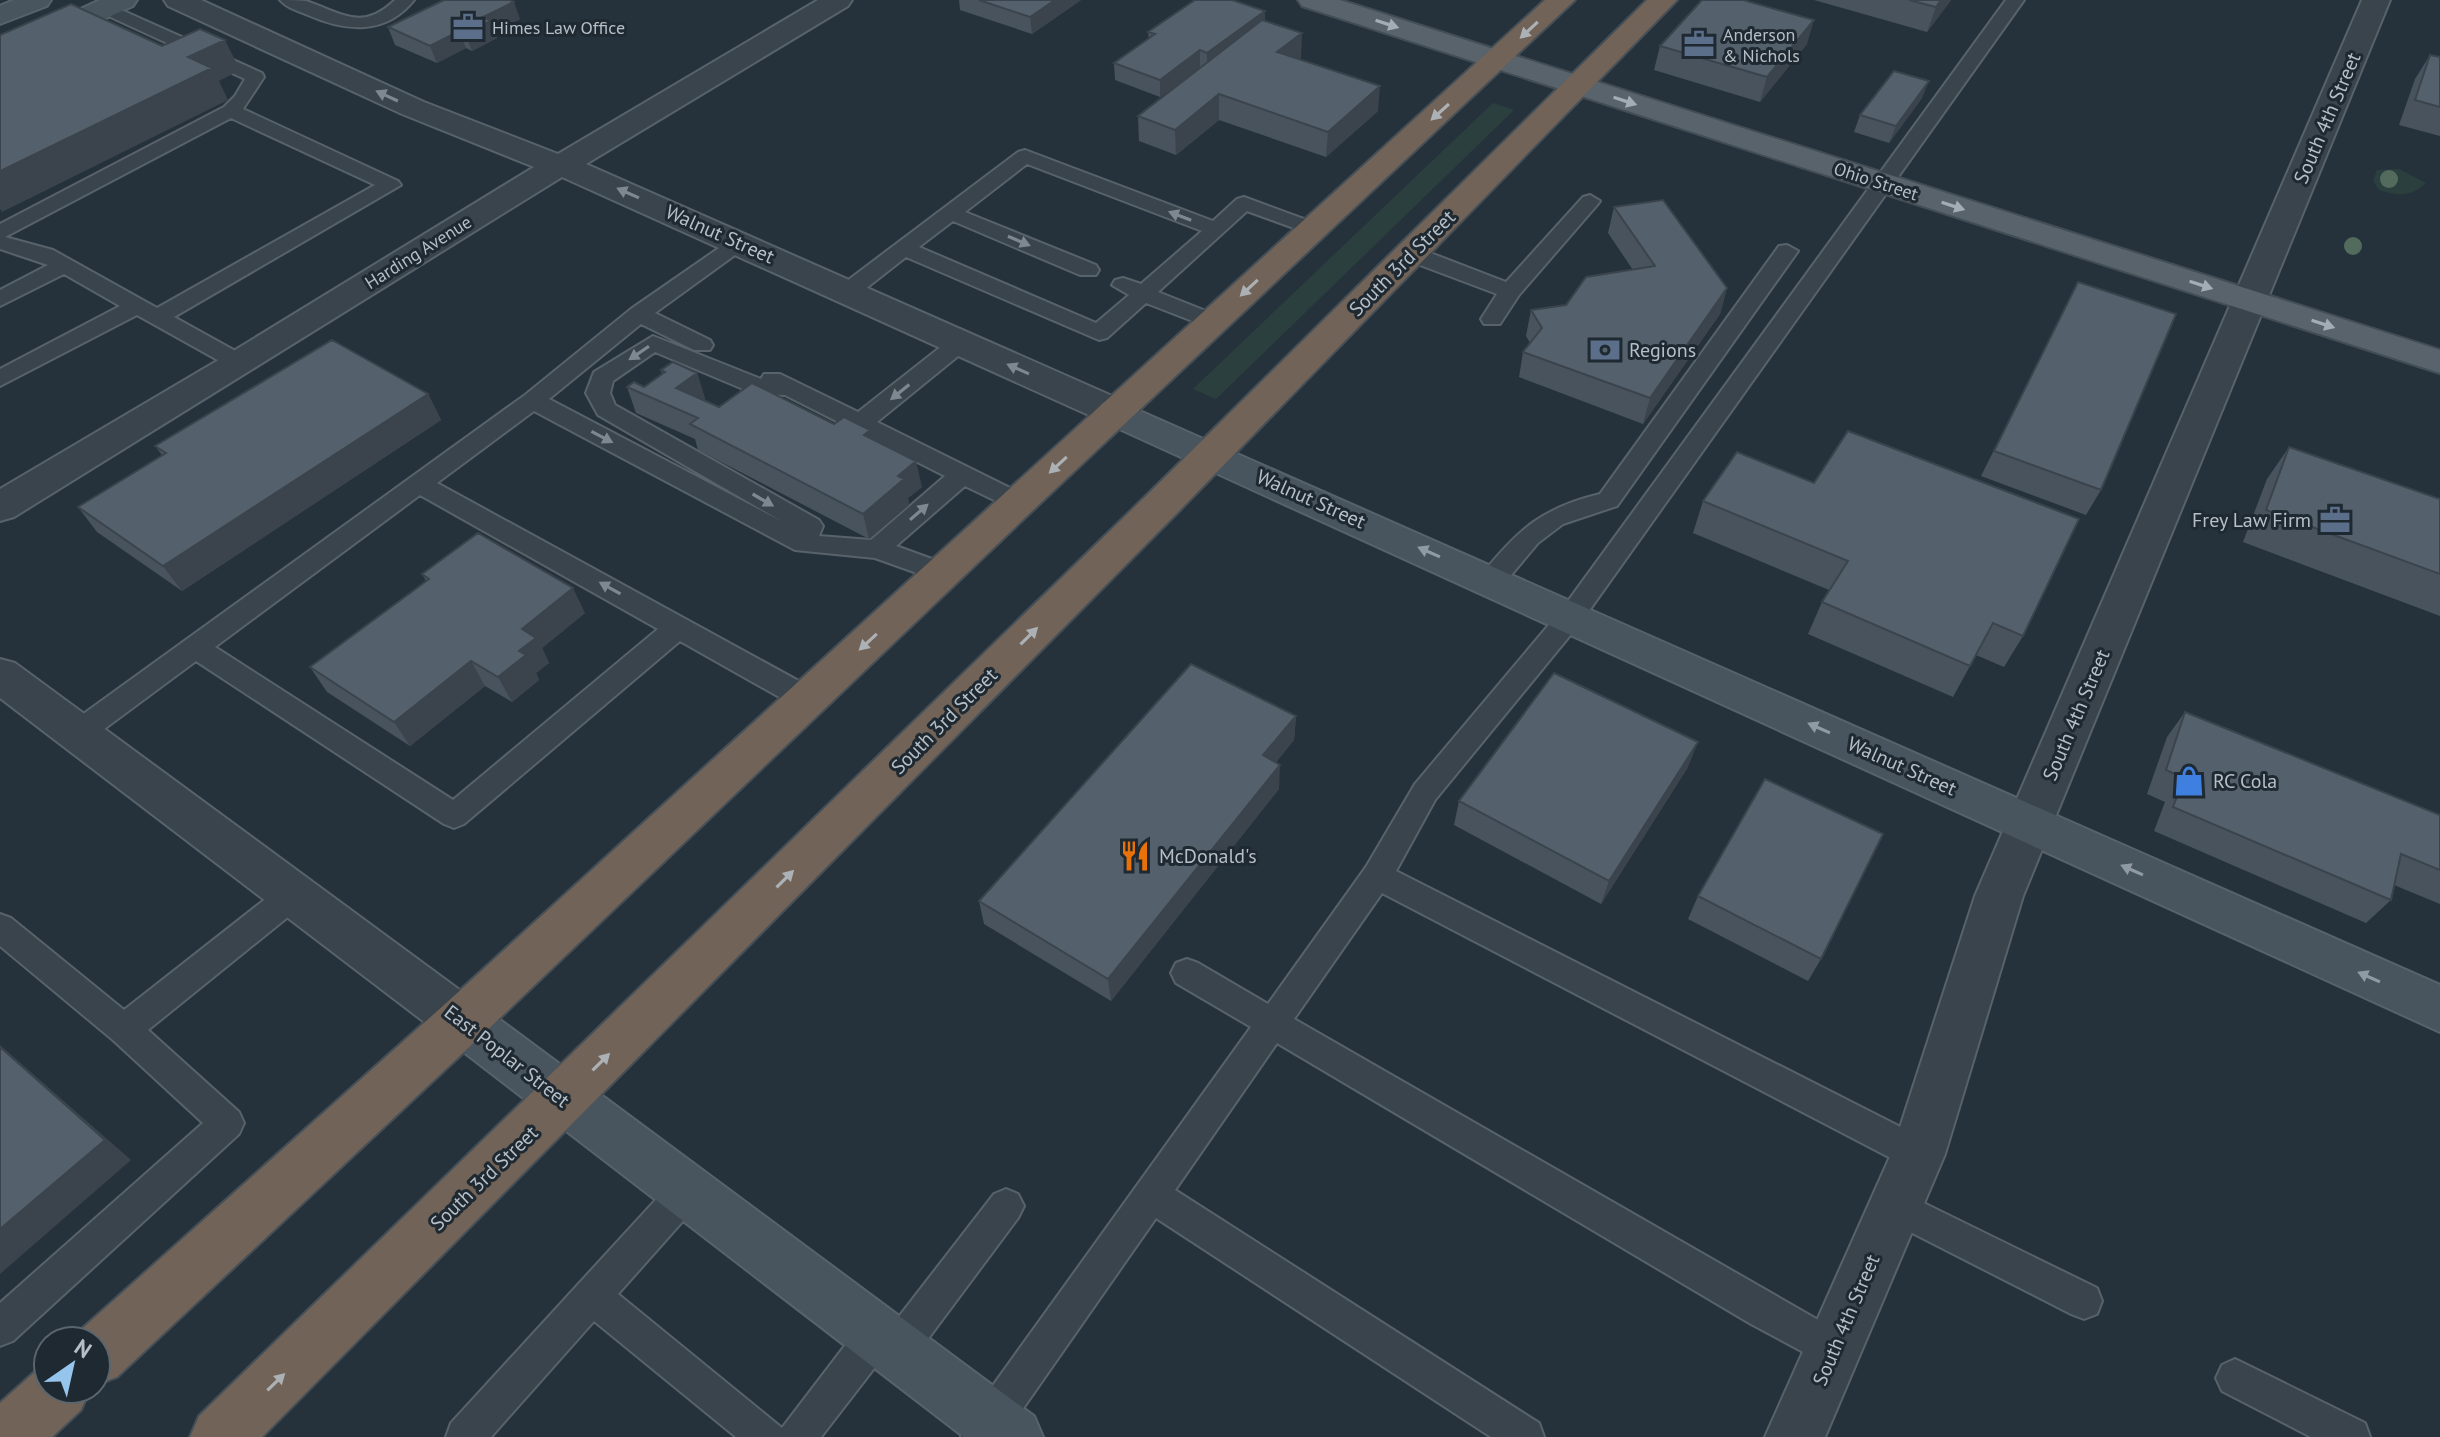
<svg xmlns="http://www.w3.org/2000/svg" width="2440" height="1437" viewBox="0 0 2440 1437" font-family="'PT Sans',sans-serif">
  <rect width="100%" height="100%" fill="#26323b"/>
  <path fill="#2b403e" d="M1493 103 1514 110 1216 399 1193 389Z
    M2399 169 2426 183C2411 197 2398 196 2379 190L2373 181 2377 170Z"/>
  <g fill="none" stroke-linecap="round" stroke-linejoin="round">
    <g stroke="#58626a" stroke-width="4">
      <path id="lane" d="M280 0C288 0 298 0 306 1 342 13 362 32 395 0H414C386 35 346 32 308 15 298 11 287 8 280 0Z
        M2006 0H2024L1581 622 1435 800 1396 871 1930 1142 1935 1154 1930 1166 1918 1170 1906 1166 1382 893 1294 1019 1846 1336 1852 1349 1846 1362 1833 1368 1751 1324 1277 1043 1175 1190 1539 1423 1544 1437H1491L1156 1218 1003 1437H961L966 1423 1251 1027 1176 983 1171 973 1176 963 1187 959 1198 963 1268 1004 1366 867 1415 784 1563 608Z
        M108 4 262 73 264 77 243 109 398 181 401 185 174 317 248 358 251 363 248 368H232L137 315 0 386V369L120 306 64 274 0 306V290L48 265 0 249V224L224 107 235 96 245 79 102 13 99 9ZM231 118 375 185 157 308 53 250 5 237Z
        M1025 150 1213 221 1237 199 1244 197 1320 225 1323 229 1313 235 1247 211 1158 292 1221 317 1224 322 1221 327 1213 329 1146 303 1107 338 1099 340 906 257 855 297H839L836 292 839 287 1018 152ZM1027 164 1202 231 1141 284 1123 278 1115 280 1112 285 1129 295 1096 323 919 247 953 221 1080 275H1096L1099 270 1096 265 965 212Z
        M1590 195 1600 201 1597 205 1519 295 1500 324H1484L1481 319 1497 294 1404 259 1401 254 1412 248 1420 249 1506 282 1583 197Z
        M739 237 746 239 750 243 746 247 655 313 710 340 713 345 710 350H694L641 324 549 399 783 522 598 415 586 393 594 372 653 336 761 379 764 374H780L858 412 952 338H968L971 343 968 348 877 422 1026 496 1029 502 1026 508 1017 511 965 486 896 546 951 566 955 573 951 580 942 582 875 558 795 550 534 411 437 483 817 691 821 699 817 707 807 710 797 707 680 641 464 824 454 828 444 824 196 661 88 741 78 744 68 741 64 733 68 725 525 395 631 309 732 239ZM655 352 755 394 785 395 945 476 871 540 819 536 823 526 819 520 615 405 610 393 613 381ZM420 495 658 629 453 800 215 647Z
        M1787 245 1798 251 1617 506 1563 524 1538 543 1501 587 1492 589 1483 587 1479 580 1483 573C1519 529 1542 508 1600 494L1779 246Z
        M293 882 304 886 308 895 304 904 148 1030 239 1112 244 1123 239 1134 13 1341 0 1346V1303L203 1123 113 1040 0 946V914L11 918 124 1010 282 886Z
        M686 1175 698 1180 703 1192 698 1204 618 1294 782 1428 863 1322 876 1317 889 1322 891 1327 994 1194 1006 1189 1018 1194 1024 1206 1018 1218 910 1363 897 1369 884 1363 882 1358 821 1437H736L594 1321 491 1437H446L451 1423 674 1180Z
        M1895 1189 2097 1288 2102 1301 2097 1314 2084 1319 2071 1314 1883 1218 1877 1206 1883 1194Z
        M2235 1359 2365 1423 2370 1437H2311L2222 1391 2216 1378 2222 1365Z"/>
    </g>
    <g stroke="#58626a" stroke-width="4">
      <path id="street" d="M164 0H201L424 102 558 154 818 0H852L848 6 586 164 1128 403 1134 412 1128 421 1115 424 1102 421 562 177 14 517 0 521V489L227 355 534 167 402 114 168 6Z
        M2362 0H2390L2023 896 1945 1154 1825 1437H1765L1892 1152 1975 896Z
        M0 659 15 663 480 1005 487 1021 480 1037 462 1044 444 1037 0 698Z"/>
    </g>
    <g stroke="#58626a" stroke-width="4">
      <path id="secondary" d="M14 0H51L47 6 0 24V6Z
        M100 0H137L133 6 0 66V46Z
        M1115 400 2440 985V1032L1102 421 1096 412 1102 403Z
        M462 998 480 1005 1034 1416 1043 1437H964L444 1037 437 1021 444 1005Z"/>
    </g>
    <g stroke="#434d55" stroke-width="4">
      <path id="primary" d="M1298 0H1340L2440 350V373L1302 6Z"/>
    </g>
    <g stroke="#454f57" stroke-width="4">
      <path id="highway" d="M1545 0H1575L1031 512 480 1037 117 1377 96 1385V1341H73L75 1335 444 1005Z
        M1647 0H1677L1180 510 262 1437H190L199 1416 1152 490Z
        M48 1364V1389H90L81 1410 52 1437H0V1403L39 1368Z"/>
    </g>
    <use href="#lane" fill="#3a444c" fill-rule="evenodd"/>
    <use href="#street" fill="#3a444c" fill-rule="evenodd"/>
    <use href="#secondary" fill="#48545e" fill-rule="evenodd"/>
    <use href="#primary" fill="#58636b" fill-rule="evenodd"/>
    <use href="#highway" fill="#716358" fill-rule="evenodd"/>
  </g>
  <g fill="#526b5d">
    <circle cx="2389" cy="179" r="9"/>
    <circle cx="2353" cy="246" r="9"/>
  </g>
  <path fill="#48535d" d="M959 0H1081L1032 34 960 10Z
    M1814 0H1951L1927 32Z
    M520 19 495 32 497 38 472 51 466 48 437 63 395 45 388 27Z
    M1265 21 1301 58 1298 59 1378 111 1326 157 1219 120 1176 155 1139 141 1138 116 1200 68 1160 97 1115 80 1114 63 1149 39 1148 32Z
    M1807 44 1760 102 1654 70 1660 46Z
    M2430 55 2440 57V136L2399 125 2415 79Z
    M1922 98 1889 143 1854 132 1860 115Z
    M1614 207 1727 288 1720 314 1643 424 1519 377 1523 352 1530 343 1526 336 1531 310 1566 305 1633 270 1608 233Z
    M2078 282 2101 490 2086 515 1981 476Z
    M661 370 697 373 705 399 704 400 719 407 834 424 872 439 922 487 908 498 909 505 869 539 698 450 695 439 636 413 627 387H644L662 374Z
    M428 394 441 420 182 591 97 532 78 507 162 455 155 446Z
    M2289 447 2440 499V616L2243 542 2267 479Z
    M1737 452 2023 636 2004 667 1976 655 1953 697 1808 634 1822 602 1829 590 1693 533 1703 501Z
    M422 574 585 613 542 648 549 663 536 673 539 680 512 702 485 686 410 746 327 692 310 667 426 581Z
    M2185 712 2440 815V904L2394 885 2391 900 2366 923 2154 831 2165 802 2147 794 2167 737Z
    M1296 716 1294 740 1276 762 1279 789 1111 1001 984 924 979 901Z
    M1688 767 1601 904 1454 825 1459 801Z
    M1698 896 1821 959 1808 981 1688 919Z"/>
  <path fill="#3b444c" d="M1055 0H1081L1032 34 1030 17Z
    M1941 0H1951L1927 32 1936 7Z
    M514 2 520 19 495 32 497 38 472 51 465 33 483 17Z
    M1265 11V28L1207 70V53Z
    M1814 20 1807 44 1760 102 1767 77Z
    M459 31 466 48 437 63 430 46Z
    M1302 33 1301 58 1276 77 1277 52Z
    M225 40 240 70 219 81 228 100 2 212 0 209V171L188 57Z
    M1200 50V68L1160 97V80Z
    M1929 81 1922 98 1889 143 1896 126Z
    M1380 86 1378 111 1326 157 1328 132Z
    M1219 94V120L1176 155 1175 130Z
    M1727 288 1720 314 1643 424 1650 398Z
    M697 373 705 399 686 413 676 388Z
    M428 394 441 420 182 591 163 566Z
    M870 430 876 456 864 435Z
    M916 461 922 487 908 498 909 505 869 539 863 514 898 476Z
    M573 588 585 613 542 648 549 663 536 673 539 680 512 702 498 677 519 651 522 629Z
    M471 661 485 686 410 746 394 722Z
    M1296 716 1294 740 1262 780 1263 755Z
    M1698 742 1688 767 1601 904 1609 881Z
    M1280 765 1279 789 1111 1001 1108 979Z
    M0 1045 131 1160 0 1274Z"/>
  <path fill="#54616c" stroke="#3b444c" stroke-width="2" d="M444 0H510L514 2 483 17 491 21 465 33 459 31 430 46 388 27Z
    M979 0H1055L1030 17Z
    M1195 0H1232L1265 11 1207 53 1200 50 1160 80 1114 63 1155 34 1148 32Z
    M1702 0H1743L1814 20 1767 77 1660 46Z
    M1909 0H1941L1936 7Z
    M71 4 162 46 200 29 225 40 188 57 212 68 0 171V35Z
    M1262 20 1302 33 1277 52 1380 86 1328 132 1219 94 1175 130 1138 116Z
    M2430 55 2440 57V107L2415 100Z
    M1894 71 1929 81 1896 126 1860 115Z
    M1663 200 1727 288 1650 398 1523 352 1542 328 1531 310 1566 305 1586 277 1655 266 1614 207Z
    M2078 282 2176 314 2101 490 1994 451Z
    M332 340 428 394 163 566 78 507 166 453 155 446Z
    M673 362 697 373 676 388 719 407 752 383 834 424 844 417 870 430 864 435 916 461 898 476 904 479 863 514 690 424 698 418 627 387 634 382 644 387 665 372 661 370Z
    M1848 431 2079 519 2023 636 1993 623 1970 666 1822 602 1848 561 1703 501 1737 452 1814 483Z
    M2289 447 2440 499V574L2266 510Z
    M478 533 573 588 522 629 536 638 519 651 526 655 498 677 471 661 394 722 310 667 429 579 422 574Z
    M1191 664 1296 716 1263 755 1280 765 1108 979 979 901Z
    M1554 673 1698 742 1609 881 1459 801Z
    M2185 712 2440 815V870L2401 854 2391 900 2173 807 2184 778 2166 770Z
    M1765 779 1883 834 1821 959 1698 896Z
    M0 1047 105 1140 0 1229Z"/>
  <defs><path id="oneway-solid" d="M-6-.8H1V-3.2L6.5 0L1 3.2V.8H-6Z" transform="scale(2)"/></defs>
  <g fill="#a3adb5">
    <use href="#oneway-solid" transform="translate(1387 24) rotate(18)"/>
    <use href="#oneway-solid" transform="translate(1625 101) rotate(18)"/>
    <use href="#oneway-solid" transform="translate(1953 206) rotate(18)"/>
    <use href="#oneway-solid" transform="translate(2201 285) rotate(18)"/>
    <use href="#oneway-solid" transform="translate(2323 324) rotate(18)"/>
  </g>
  <g fill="#acb1b6">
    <use href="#oneway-solid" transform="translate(1529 30) rotate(137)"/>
    <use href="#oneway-solid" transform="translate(1440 112) rotate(138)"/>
    <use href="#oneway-solid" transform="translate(1249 288) rotate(137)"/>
    <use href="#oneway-solid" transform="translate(1058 465) rotate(137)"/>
    <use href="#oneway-solid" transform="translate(1029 636) rotate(-45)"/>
    <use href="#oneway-solid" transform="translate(868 642) rotate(137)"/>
    <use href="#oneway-solid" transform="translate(785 879) rotate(-45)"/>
    <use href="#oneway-solid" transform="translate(601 1062) rotate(-45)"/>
    <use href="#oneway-solid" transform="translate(276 1382) rotate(-44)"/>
  </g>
  <g fill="#7e8890">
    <use href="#oneway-solid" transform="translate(387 96) rotate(-155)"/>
    <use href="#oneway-solid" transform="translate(628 193) rotate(-156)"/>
    <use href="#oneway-solid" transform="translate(1180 216) rotate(-159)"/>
    <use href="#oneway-solid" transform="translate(1019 241) rotate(23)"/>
    <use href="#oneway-solid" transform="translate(639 353) rotate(146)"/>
    <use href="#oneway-solid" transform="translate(1018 369) rotate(-156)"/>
    <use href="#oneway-solid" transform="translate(900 392) rotate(141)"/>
    <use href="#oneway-solid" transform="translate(602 437) rotate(28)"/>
    <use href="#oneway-solid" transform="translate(763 500) rotate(30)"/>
    <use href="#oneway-solid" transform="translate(919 512) rotate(-41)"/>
    <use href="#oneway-solid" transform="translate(610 588) rotate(-151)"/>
  </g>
  <g fill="#909aa2">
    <use href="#oneway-solid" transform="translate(1429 552) rotate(-156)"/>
    <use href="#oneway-solid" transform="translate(1819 728) rotate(-156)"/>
    <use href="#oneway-solid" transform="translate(2132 870) rotate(-156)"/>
    <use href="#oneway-solid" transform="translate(2369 977) rotate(-156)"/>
  </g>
  <defs>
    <g id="office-bare" transform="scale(2.4)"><path d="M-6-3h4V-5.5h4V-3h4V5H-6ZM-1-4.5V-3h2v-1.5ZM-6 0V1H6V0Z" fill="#5c6f8a" stroke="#1f2931" stroke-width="2.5" paint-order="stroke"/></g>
    <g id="bank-bare" transform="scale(2.4)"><path d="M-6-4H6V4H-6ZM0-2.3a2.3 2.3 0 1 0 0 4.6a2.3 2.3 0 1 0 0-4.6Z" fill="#5c6f8a" stroke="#1f2931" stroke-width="2.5" paint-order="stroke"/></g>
    <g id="shop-bare" transform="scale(2.4)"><path d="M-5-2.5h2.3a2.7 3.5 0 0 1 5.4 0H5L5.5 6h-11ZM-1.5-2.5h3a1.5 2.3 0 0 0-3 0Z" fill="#3f7fe0" stroke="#1f2931" stroke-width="2.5" paint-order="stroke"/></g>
    <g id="restaurant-bare" transform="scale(2.4)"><path d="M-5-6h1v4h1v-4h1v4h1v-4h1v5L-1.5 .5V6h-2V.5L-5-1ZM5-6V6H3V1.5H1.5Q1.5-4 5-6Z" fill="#e8710a" stroke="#1f2931" stroke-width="2.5" paint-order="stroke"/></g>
  </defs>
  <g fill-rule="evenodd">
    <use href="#office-bare" x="468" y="27"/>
    <use href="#office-bare" x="1699" y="44"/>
    <use href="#bank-bare" x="1605" y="350"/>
    <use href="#office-bare" x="2335" y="520"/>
    <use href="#shop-bare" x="2189" y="781"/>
    <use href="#restaurant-bare" x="1135" y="856"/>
  </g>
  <g text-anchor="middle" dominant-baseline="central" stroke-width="6" stroke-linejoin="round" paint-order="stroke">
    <g font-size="18" fill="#b6bfc7" stroke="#1f2931" text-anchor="start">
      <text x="492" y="27">Himes Law Office</text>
      <text x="1723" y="34">Anderson<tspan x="1723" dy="21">&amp; Nichols</tspan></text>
    </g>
    <g font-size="18" fill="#b6bfc7" stroke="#1f2931">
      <text transform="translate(1876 181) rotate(18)">Ohio Street</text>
      <text transform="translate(418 252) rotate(-32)">Harding Avenue</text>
    </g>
    <g font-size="20" fill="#b6bfc7" stroke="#1f2931">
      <text transform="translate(2327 118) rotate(-67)">South 4th Street</text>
      <text transform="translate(720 234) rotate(24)">Walnut Street</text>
      <text transform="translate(1402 263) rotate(-45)">South 3rd Street</text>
      <text transform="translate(1311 499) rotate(24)">Walnut Street</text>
      <text transform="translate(2076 715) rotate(-67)">South 4th Street</text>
      <text transform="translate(944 721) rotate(-45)">South 3rd Street</text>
      <text transform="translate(1902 766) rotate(24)">Walnut Street</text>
      <text transform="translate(507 1056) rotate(38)">East Poplar Street</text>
      <text transform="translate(484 1178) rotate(-44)">South 3rd Street</text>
      <text transform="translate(1846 1320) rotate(-67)">South 4th Street</text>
    </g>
    <g font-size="20" fill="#b6bfc7" stroke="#1f2931" text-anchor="start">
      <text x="1629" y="350">Regions</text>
      <text x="2311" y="520" text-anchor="end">Frey Law Firm</text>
      <text x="2213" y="781">RC Cola</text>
      <text x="1159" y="856">McDonald's</text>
    </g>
  </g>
  <g transform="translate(72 1365) rotate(34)"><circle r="38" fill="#1f2931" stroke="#5b656d" stroke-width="2"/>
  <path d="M0-6L14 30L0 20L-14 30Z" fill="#95c4ed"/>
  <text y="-12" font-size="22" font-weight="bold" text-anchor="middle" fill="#b6bfc7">N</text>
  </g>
</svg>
